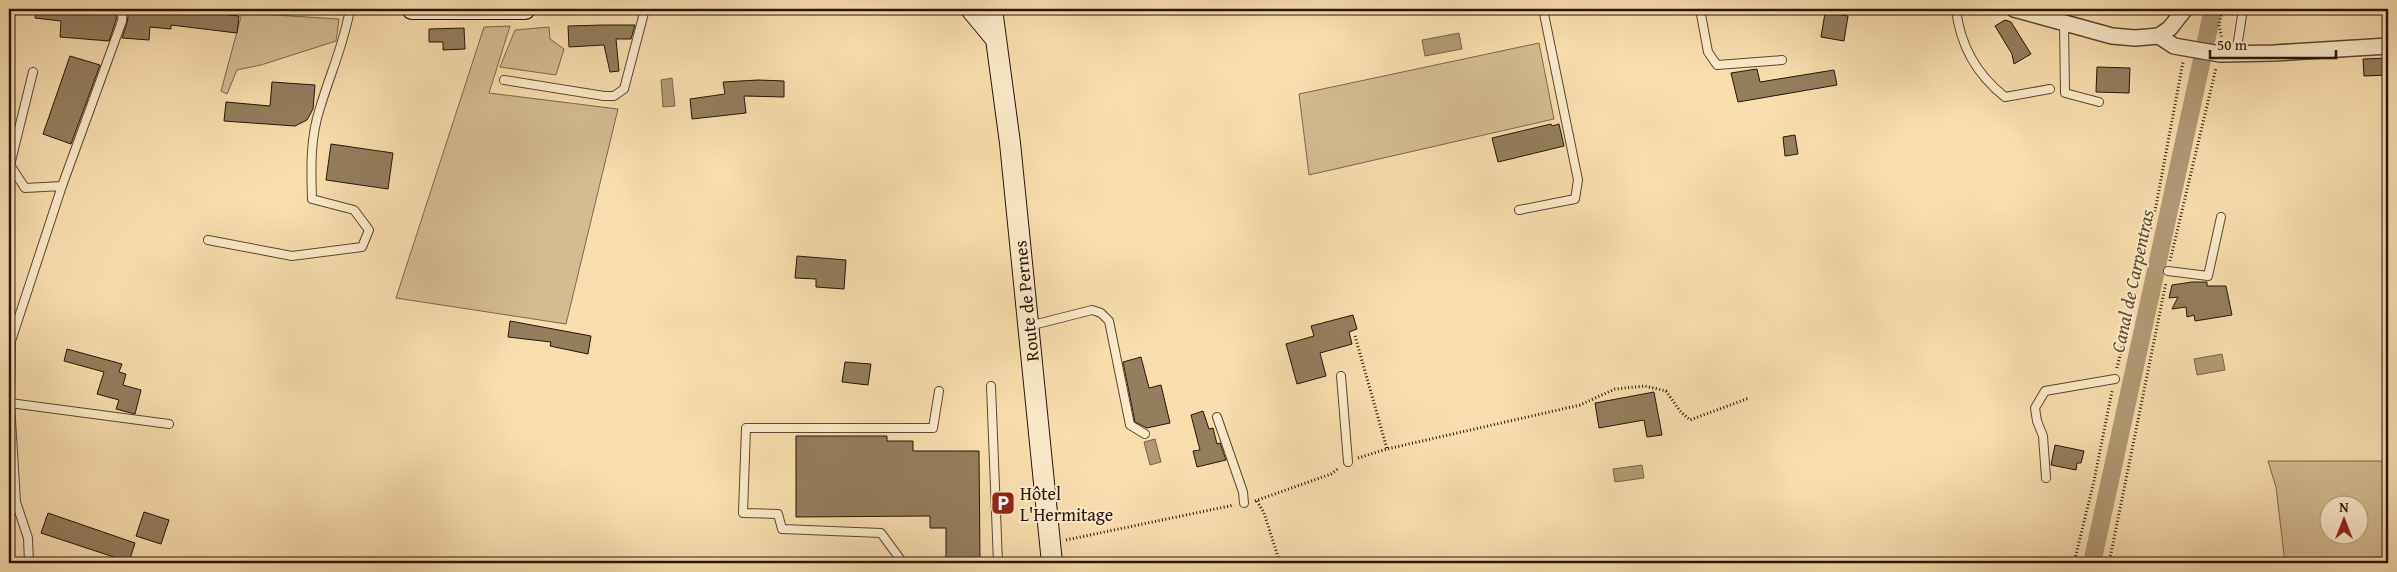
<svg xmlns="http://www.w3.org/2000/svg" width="2397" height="572" viewBox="0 0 2397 572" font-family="'Gentium Book Plus',serif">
  <rect width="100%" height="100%" fill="#f7deac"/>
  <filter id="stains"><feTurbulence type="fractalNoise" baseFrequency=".004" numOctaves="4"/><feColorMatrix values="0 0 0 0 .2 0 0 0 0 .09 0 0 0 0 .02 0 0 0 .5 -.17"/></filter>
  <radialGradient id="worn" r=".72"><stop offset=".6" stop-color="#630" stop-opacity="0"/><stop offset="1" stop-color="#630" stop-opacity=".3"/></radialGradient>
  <path fill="#d3bc90" stroke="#7c684c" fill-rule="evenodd" d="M242 13 339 19 336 41 261 65 237 70 227 94 221 91Z
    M510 26 489 93 618 109 566 324 396 298 484 27Z
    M549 27 550 39 564 49 556 75 500 67 515 30Z
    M1539 43 1554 119 1309 175 1299 94Z
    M2268 461H2388V563H2285L2276 487ZM2360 504V534H2330V504Z"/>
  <path fill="#b09a74" stroke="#796549" d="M1459 33 1462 49 1425 56 1422 40Z
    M672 78 675 106 663 107 661 80Z
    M2222 354 2225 370 2197 375 2194 359Z
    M1155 439 1161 462 1150 465 1144 442Z
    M1642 465 1644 478 1615 482 1613 469Z"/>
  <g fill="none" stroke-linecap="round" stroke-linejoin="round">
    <path stroke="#b09a74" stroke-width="18" d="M2092 563 2213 9"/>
  </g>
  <path fill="#937e5d" stroke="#261508" d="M36 9H117L116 20 109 41 60 37 61 21 35 18Z
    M129 9 185 10 239 16 237 33 171 25V29L150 27 149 40 122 38 127 23Z
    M1825 13 1848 16 1844 41 1821 37Z
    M2005 20 2011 22 2031 54 2014 64 2012 54 1995 26Z
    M603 25H635L631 39H616L619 71 610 72 604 45 569 47 568 26Z
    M464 28 465 49 443 50V42H429V29Z
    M70 56 100 65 71 144 43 134Z
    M2388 58V75L2364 76 2363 59Z
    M2097 67 2130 68 2129 93 2096 92Z
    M1757 69 1760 82 1834 70 1837 85 1738 102 1731 73Z
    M758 80 784 81V97L744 96 746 113 692 119 690 99 725 94 723 82Z
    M272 82 315 85 313 109 307 120 295 126 224 121 226 102 270 106Z
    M1551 124 1552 126 1559 124 1564 146 1498 162 1492 138Z
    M1795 135 1798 154 1785 156 1783 137Z
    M331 144 393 153 388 189 326 180Z
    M797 256 846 260 844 289 816 287V279L795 278Z
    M2192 282H2207V286H2226L2232 315 2195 321 2194 315 2187 317 2186 307 2172 309 2178 297 2169 298 2172 285Z
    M1353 315 1357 329 1349 332 1352 344 1320 353 1326 376 1297 384 1286 344 1314 336 1311 326Z
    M510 321 591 336 588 354 550 346 551 342 508 337Z
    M67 349 122 364 119 372 126 374 123 385 141 390 135 414 116 409 119 400 97 394 104 372 64 361Z
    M1141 357 1149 388 1161 385 1170 423 1147 428 1135 422 1123 362Z
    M845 362 871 364 868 385 842 382Z
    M1654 392 1662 435 1647 437 1644 420 1599 428 1595 403Z
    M1203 411 1209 429 1213 428 1217 444 1220 443 1226 460 1197 467 1193 451 1200 450 1191 415Z
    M796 436H887V441H913V451H979L980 563H946V528H930V516L796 517Z
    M2055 445 2084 451 2081 463H2077L2076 470 2051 465Z
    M144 512 169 520 161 544 136 536Z
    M48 513 135 543 129 562 41 533Z"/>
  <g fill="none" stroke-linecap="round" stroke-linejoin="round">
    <g stroke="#5a4731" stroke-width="10">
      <path id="lane" d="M1700 9 1708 52 1717 65 1782 60
        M1956 9C1960 45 1976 74 2005 97L2050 89
        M2064 23 2065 93 2099 102
        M2236 54 2243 9
        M33 72 10 165 25 188 62 186
        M504 80 604 96H614L624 89 645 9
        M1519 210 1575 199 1578 180 1543 9
        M208 240 292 256 362 247 369 230 354 210 312 199C311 168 310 138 320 108 330 74 344 44 350 9
        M2168 271 2208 276 2221 217
        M1029 326 1092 310 1101 313 1109 321 1130 425 1145 434
        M1341 376 1348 462
        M991 386 998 563
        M10 403 169 424
        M1217 417 1243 492 1244 503
        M2046 478 2043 436 2037 421 2035 408 2045 391 2115 379
        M29 563 28 538 16 502 10 403 11 341 62 186 122 21 123 9
        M903 563 881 533 782 529 778 514 743 513 746 428H933L939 391"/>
    </g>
    <g stroke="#5a4731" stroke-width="18">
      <path id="street" d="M2014 9 2112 36 2135 38 2159 36 2174 46 2220 54 2274 53 2388 46
        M2159 36 2170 28 2185 9"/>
    </g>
    <g stroke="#261508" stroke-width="22">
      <path id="secondary" d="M412 9H525
        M971 9 995 38
        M992 9 1010 143 1052 563"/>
    </g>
    <path stroke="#261508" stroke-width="3" stroke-dasharray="1 2.5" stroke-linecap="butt" d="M2222 40 2219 25 2223 9
      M2170 261 2216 68
      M1355 336 1387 449
      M2117 368 2156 206 2183 62
      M1358 458 1387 449 1580 405 1615 389 1645 386 1666 391 1680 411 1690 420 1749 398
      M1255 501 1331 474 1339 468
      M1257 501 1264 513 1280 563
      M1066 540 1234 505
      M2074 563 2094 481 2112 391
      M2109 563 2166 282"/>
    <use href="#lane" stroke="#faeac9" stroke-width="8"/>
    <use href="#street" stroke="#faeac9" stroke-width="15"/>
    <use href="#secondary" stroke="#faeac9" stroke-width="20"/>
  </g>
  <defs>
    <g id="parking-square" transform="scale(1.25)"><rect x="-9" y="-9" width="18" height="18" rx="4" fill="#8f2418" stroke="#faeac9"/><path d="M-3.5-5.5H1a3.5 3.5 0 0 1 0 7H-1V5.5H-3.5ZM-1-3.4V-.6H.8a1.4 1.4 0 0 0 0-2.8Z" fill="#fff"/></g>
  </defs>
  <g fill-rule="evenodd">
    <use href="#parking-square" x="1003" y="503"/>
  </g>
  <g text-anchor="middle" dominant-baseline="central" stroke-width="4" stroke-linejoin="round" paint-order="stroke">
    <g font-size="18" fill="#261508" stroke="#faeac9">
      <text transform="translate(1026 301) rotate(-96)">Route de Pernes</text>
    </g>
    <g font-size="18" fill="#261508" stroke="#faeac9" text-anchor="start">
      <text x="1020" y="493">Hôtel<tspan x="1020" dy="21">L'Hermitage</tspan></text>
    </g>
    <g font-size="19" font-style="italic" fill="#5d4a33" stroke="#faeac9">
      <text transform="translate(2132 281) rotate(-78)">Canal de Carpentras</text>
    </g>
  </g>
  <rect width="2397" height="572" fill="none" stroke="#f7deac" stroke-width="30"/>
  <rect x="10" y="10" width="2377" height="552" fill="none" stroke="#261508" stroke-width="2.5"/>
  <rect x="15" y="15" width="2367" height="542" fill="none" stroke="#261508"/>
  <g transform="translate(2344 520)"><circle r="24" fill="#faeac9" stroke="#a5957c"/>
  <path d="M0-4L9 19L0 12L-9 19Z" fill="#8f2418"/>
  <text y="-8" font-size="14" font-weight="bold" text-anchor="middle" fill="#261508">N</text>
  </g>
  <path d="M2210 50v8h126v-8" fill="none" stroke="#261508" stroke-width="2.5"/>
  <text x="2217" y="50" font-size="15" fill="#261508" stroke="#faeac9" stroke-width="4" paint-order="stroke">50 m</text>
  <rect width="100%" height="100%" filter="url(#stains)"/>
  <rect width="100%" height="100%" fill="url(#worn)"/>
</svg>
